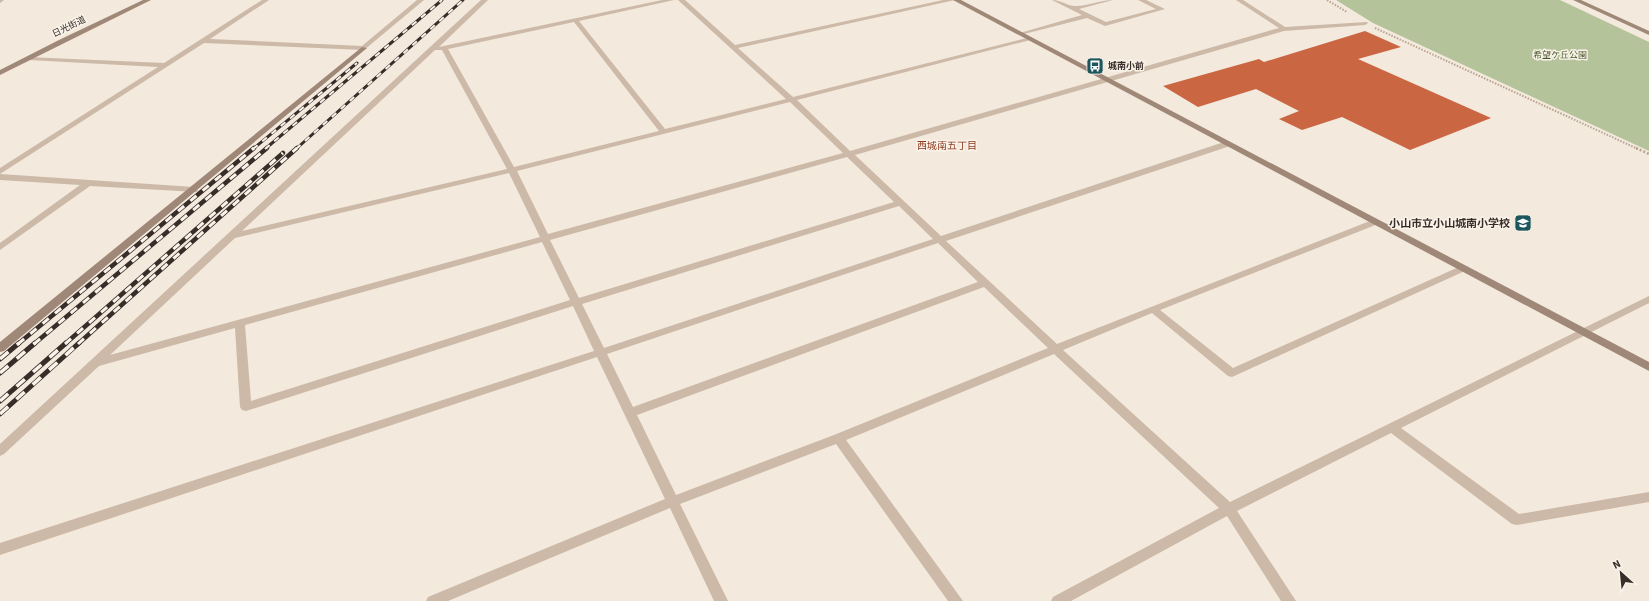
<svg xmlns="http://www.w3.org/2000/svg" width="1649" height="601" viewBox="0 0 1649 601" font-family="'Source Sans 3','Noto Sans JP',sans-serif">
  <rect width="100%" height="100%" fill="#f3e9dc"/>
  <path fill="#b5c39b" d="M1336 0H1560L1649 42V151L1373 23Z"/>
  <path fill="#cb6643" d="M1365 31 1401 47 1358 59 1491 118 1410 150 1342 117 1302 130 1279 119 1299 111 1256 89 1198 107 1163 86 1259 59 1264 62Z"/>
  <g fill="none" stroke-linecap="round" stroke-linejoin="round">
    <path stroke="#b8a391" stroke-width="2" stroke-dasharray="1.5 1.5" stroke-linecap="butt" d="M1327 0 1347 12
      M1375 28 1638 149"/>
    <path stroke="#b8a391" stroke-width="2.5" stroke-dasharray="2 2" stroke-linecap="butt" d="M1636 148 1649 154"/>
    <path fill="#ccb9a7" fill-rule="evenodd" d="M0 0H4L0 3Z
      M262 0H269L210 39 362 46 417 0H424L364 50 204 43 0 174 194 187 198 190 197 192 90 186 0 250V243L80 185 0 180V168L158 67 29 60 26 58 27 57 164 63Z
      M481 0H488L439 47 662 0H674L579 21 665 129 786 99 678 0H685L735 45 943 0H955L738 48 793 97 1031 37 1034 39 797 100 850 151 1279 28 1236 0H1243L1285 27 1367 22 1368 23 1365 25 1284 31 855 155 941 236 1224 142H1230V146L946 241 1057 344 1375 219 1379 222 1378 224 1160 310 1233 368 1461 266H1467L1469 268 1467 270 1232 377 1228 376 1152 313 1063 350 1230 502 1649 296V303L1401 428 1519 514 1649 492V502L1517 525 1512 524 1391 433 1237 511 1296 601H1281L1227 516 1071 601H1051L1053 597 1219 508 1054 354 846 440 963 601H948L836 444 680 504 728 601H714L670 508 448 601H426L428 597 665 499 597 357 0 555V543L594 351 573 306 246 411 242 410 240 407 235 328 99 366 4 454 0 456V444ZM574 22 659 131 514 167 448 49ZM435 50H442L507 169 242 231ZM790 102 843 153 548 234 517 171ZM847 157 894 202 579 298 550 240ZM509 173 540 237 110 355 235 238ZM899 206 933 239 604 348 582 304ZM542 242 570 300 251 401 245 325ZM938 243 978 282 633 407 607 354ZM984 287 1048 348 834 435 676 495 637 415Z
      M1052 0C1061 0 1070 7 1076 6 1089 6 1100 0 1113 0L1079 9 1106 22 1156 9 1138 0H1146L1165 9 1105 26 1087 18 1020 35V33L1082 15Z"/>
    <path fill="#a08878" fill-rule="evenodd" d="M143 0H151L0 75V70L59 40Z
      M953 0H961L1649 362V371Z
      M1573 0H1581L1649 31V35Z
      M362 47 367 48 4 351 0 352V342Z"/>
    <g stroke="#382d28" stroke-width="3">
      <path id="rail-far2" d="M253 149 357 63
        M265 149 442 0
        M296 149 463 0"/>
    </g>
    <g stroke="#382d28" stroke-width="4.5">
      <path id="rail-far1" d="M18 344 254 148
        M34 344 267 148
        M65 344 283 153
        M78 344 297 148"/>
    </g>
    <g stroke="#382d28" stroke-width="5">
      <path id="rail" d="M0 359 19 343
        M0 373 35 343
        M0 401 66 343
        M0 414 79 343"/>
    </g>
    <use href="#rail-far2" stroke="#faf3e9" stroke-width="2" stroke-dasharray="6" stroke-linecap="butt"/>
    <use href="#rail-far1" stroke="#faf3e9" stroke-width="3" stroke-dasharray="8" stroke-linecap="butt"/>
    <use href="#rail" stroke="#faf3e9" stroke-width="3.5" stroke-dasharray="11" stroke-linecap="butt"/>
  </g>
  <defs>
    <g id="bus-square" transform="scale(0.9)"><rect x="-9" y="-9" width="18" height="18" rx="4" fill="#1c565c" stroke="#faf3e9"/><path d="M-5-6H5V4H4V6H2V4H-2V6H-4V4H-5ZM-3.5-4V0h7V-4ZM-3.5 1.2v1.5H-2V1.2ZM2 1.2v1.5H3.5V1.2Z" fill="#fff"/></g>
    <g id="school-square" transform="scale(0.9)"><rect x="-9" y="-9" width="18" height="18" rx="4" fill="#1c565c" stroke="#faf3e9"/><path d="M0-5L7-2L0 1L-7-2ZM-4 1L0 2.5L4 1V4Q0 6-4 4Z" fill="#fff"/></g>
  </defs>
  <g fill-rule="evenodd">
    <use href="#bus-square" x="1095" y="66"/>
    <use href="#school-square" x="1523" y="223"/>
  </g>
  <g text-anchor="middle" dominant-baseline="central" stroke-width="3" stroke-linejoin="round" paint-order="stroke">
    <g font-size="9" fill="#382d28" stroke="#faf3e9">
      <text transform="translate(69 27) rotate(-26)">日光街道</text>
    </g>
    <g font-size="9" fill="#46582b" stroke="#faf3e9">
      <text x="1560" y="55">希望ケ丘公園</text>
    </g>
    <g font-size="9" font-weight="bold" fill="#382d28" stroke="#faf3e9" text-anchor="start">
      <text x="1108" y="66">城南小前</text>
    </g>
    <g font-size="10" fill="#8b3a1e" stroke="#faf3e9">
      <text x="947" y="146">西城南五丁目</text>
    </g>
    <g font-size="11" font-weight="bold" fill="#382d28" stroke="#faf3e9" text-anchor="end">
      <text x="1510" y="223">小山市立小山城南小学校</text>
    </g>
  </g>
  <g transform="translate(1621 573) rotate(333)" stroke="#faf3e9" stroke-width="3" paint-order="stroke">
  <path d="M0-3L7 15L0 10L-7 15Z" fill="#382d28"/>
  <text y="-6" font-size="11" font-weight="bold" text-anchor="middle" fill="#382d28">N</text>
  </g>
</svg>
